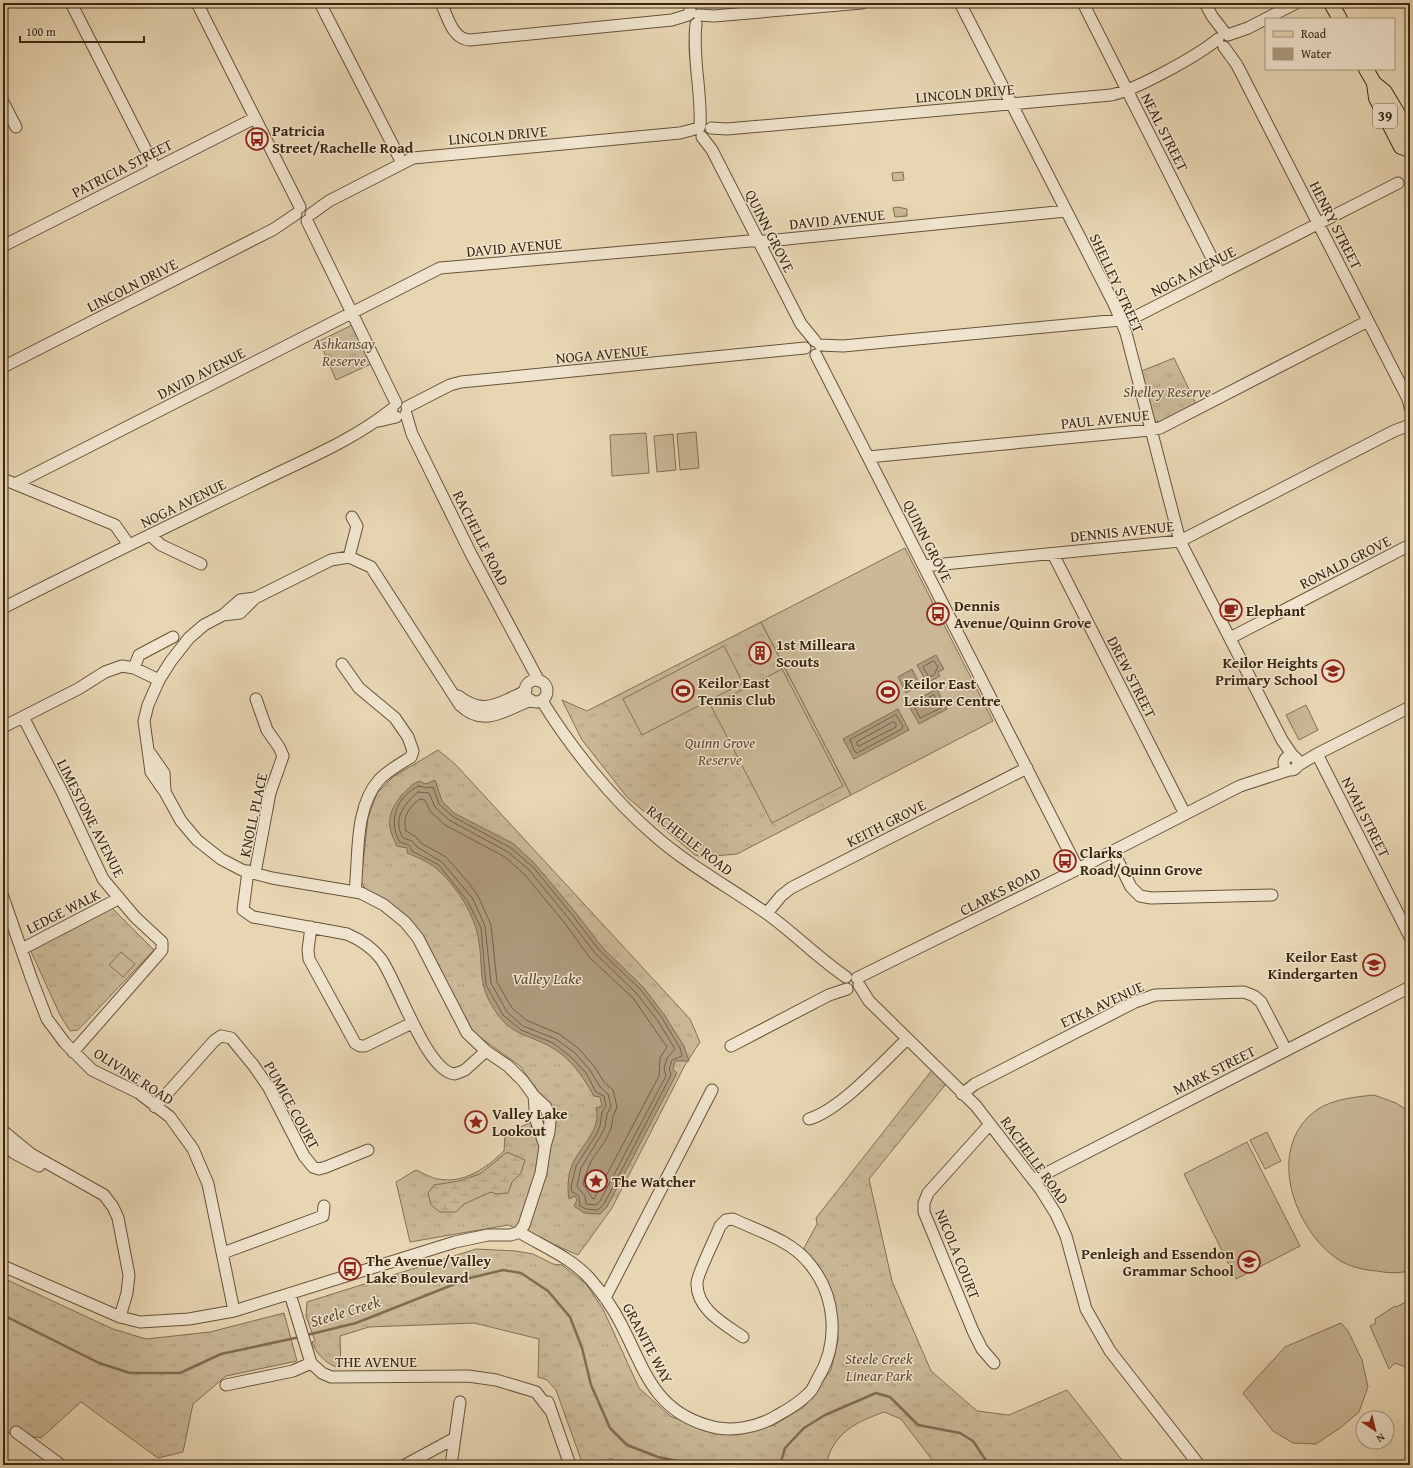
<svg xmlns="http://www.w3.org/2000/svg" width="1413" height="1468" viewBox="0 0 1413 1468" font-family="'Gentium Book Plus',serif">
  <defs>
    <pattern id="grass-tufts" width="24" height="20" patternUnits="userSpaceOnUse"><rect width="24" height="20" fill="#cab897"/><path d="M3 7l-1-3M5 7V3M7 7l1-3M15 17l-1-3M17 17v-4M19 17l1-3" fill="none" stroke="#ae9e81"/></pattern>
    <pattern id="wetland-marsh" width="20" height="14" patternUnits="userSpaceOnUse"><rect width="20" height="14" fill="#cab897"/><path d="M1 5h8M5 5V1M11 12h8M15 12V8" fill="none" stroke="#ae9e81"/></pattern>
  </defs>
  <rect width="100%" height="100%" fill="#e8d6b3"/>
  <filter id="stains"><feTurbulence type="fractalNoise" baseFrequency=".005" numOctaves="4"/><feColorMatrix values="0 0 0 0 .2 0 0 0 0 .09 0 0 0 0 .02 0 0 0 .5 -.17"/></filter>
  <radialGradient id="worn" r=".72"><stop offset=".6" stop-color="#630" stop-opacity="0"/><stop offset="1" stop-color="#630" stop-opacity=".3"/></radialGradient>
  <path fill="url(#grass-tufts)" stroke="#827054" d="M903 172 904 180 893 181 892 173Z
    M898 207 907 209V216L895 217 893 208Z
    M352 325 371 364 336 380 319 341Z
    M1174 358 1196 404 1159 422 1153 420 1139 372Z
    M761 622 851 795 737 854 702 857 695 855 627 797 582 740 562 700 587 711Z
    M438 750 455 764 690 1019 700 1042 685 1065 612 1208 578 1255 508 1225 410 1242 396 1182 416 1170C423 1173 431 1178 438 1179 464 1184 486 1168 504 1151L505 1135 552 1111 520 1066 474 1033 417 931 366 890 361 881 368 818 377 793 393 777Z
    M107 903 154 950 78 1030 70 1031 60 1015 28 945Z
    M932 1070 946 1084 869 1179 892 1281 931 1371 977 1411 1009 1415 1067 1390 1126 1465H936L901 1419 884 1412C856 1422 833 1433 826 1465H621L611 1458 598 1465H583L556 1390 547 1380 538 1377 539 1339 474 1323 369 1327 340 1336 341 1368C329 1367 315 1353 312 1342L315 1341 306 1316 307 1302 476 1249 516 1251 533 1254 553 1264 562 1265 586 1284 603 1309 639 1388 670 1416 702 1429 737 1433 774 1425 804 1407 831 1370 838 1340 836 1307 822 1273 804 1248 817 1224 816 1218Z
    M3 1278 113 1329 146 1339 210 1332 284 1313 297 1361 226 1376 193 1404 183 1452 158 1458 81 1402 41 1438 3 1432Z"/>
  <path fill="url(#wetland-marsh)" stroke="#827054" d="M507 1152 525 1160 521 1173 512 1182 508 1193 496 1194 491 1192 464 1204 456 1212H440L431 1205 428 1193 434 1185 459 1181 480 1174Z"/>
  <path fill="#cab897" stroke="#827054" d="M696 432 699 468 680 470 677 434Z
    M646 433 649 473 612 476 610 435Z
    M673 434 676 470 657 472 654 436Z
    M905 548 993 721 851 795 761 622Z
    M724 646 743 683 642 735 623 699Z
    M782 669 843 786 772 823 711 706Z
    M1306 705 1318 730 1299 740 1286 715Z
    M121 952 135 964 123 977 109 965Z
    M1374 1095 1396 1103 1410 1112V1270C1401 1274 1387 1273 1377 1271 1364 1270 1350 1267 1339 1260 1293 1230 1264 1146 1318 1109 1334 1099 1355 1097 1374 1095Z
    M1267 1132 1281 1161 1265 1169 1250 1140Z
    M1247 1142 1300 1246 1236 1279 1184 1174Z
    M1410 1300V1362L1409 1363 1410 1369 1407 1371 1408 1368 1395 1363 1389 1369 1370 1326 1376 1323 1375 1319 1395 1306 1396 1307Z
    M1341 1323 1348 1331 1362 1360 1368 1387 1359 1412 1340 1428 1316 1444 1293 1443 1273 1431 1243 1393 1285 1347Z"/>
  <path fill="#ad9a7c" stroke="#7f6c51" d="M936 655 944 669 938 672 940 676 927 683 917 665Z
    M912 669 920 685 906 693 898 677Z
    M937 689 947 709 919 724 908 704Z
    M898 709 909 730 854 759 843 739Z
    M435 780 442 801 454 813 514 844 535 864 576 913 602 947 644 988 665 1016 684 1046 689 1061H675L673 1069 677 1073 607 1207 600 1214 584 1213 574 1206 577 1200 575 1196 569 1199C567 1187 568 1176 572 1165 580 1146 602 1130 596 1108L602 1106 600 1097 594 1096C583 1077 571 1058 551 1047 526 1033 511 1036 494 1009 478 985 483 968 479 942 475 914 457 887 437 869 429 862 417 857 407 853V848L397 846C386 825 387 813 402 795 407 789 413 784 419 781L426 784Z"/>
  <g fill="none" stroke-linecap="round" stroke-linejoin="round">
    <path stroke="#746046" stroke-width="1" d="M934 661 938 667 934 675 929 677 923 667Z
      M934 695 941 708 920 718 914 706Z
      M896 715 903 726 902 729 857 753 855 752 850 740Z
      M893 722 896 723V727L859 746 857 745V742Z
      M419 786 426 788 433 787 439 804 452 816 511 848 533 867 573 916 599 950 641 990 662 1018 680 1048 682 1056 672 1060 669 1069 671 1075 604 1204 598 1210 586 1209 580 1206C579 1199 581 1195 572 1192L571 1187 576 1166 596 1135 600 1126 602 1112 606 1106 604 1096 596 1092 586 1073 571 1057 553 1043 521 1030 503 1015 486 985 481 928 468 902 439 865 412 851 409 845 400 842C387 822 397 795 419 786Z
      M418 792 429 793 435 807 449 820 508 852 529 870 569 919 595 953 637 994 658 1021 675 1049 667 1058 664 1068 666 1076 600 1201 596 1205 586 1204 585 1196 577 1186 581 1168 600 1137 605 1127 607 1114 611 1107 608 1094 600 1087 590 1070 575 1053 556 1039 523 1026 507 1012 491 983 485 926 473 899 442 862 417 847 412 841 403 838C392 819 404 804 418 792Z
      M420 799 425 800 430 811 445 825 505 857 524 874 564 922 590 958 633 998 667 1047 660 1058 659 1076 594 1199 592 1198 583 1184 584 1179 591 1161 605 1141 611 1129 613 1117 617 1107 613 1090 604 1082 594 1066 578 1048 559 1034 526 1020 512 1008 497 982 491 925 478 896 469 883 446 857 421 843 416 837 406 831C402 817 409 807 420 799Z"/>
    <path stroke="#7f6c51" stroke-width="2.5" d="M3 1315 99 1363 130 1373H180L221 1354 300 1337
      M307 1335 356 1323 470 1278 503 1270 521 1273 548 1291 570 1317 582 1348 591 1385 610 1428 627 1445 658 1457 696 1465
      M780 1465 785 1448 804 1428 825 1415 876 1393 890 1397 918 1425 960 1433 973 1441 989 1465"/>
    <g stroke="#665339" stroke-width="13">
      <path id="minor" d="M71 3 155 168
        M197 3 300 207
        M320 3 402 163
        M441 3C448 17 452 39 470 40L672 20 688 15
        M960 3 1114 304 1126 333 1180 541 1282 740 1293 756
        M1083 3 1220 274
        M1205 3 1212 16 1225 33
        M690 13V3
        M699 15 714 16 862 3
        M696 24C692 58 702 92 700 126
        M1228 35 1248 28 1296 3
        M1224 47 1237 65 1408 399 1410 407
        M3 102 16 127
        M711 128 727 129 1111 95C1136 90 1197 56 1218 39
        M702 137 712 150 801 324 815 341
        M311 214 329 201 413 158 680 133 699 128
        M307 221 396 403
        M3 246 255 118
        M820 345 843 346 1131 319 1398 183
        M816 355 1078 869
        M3 367 274 229 296 214
        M407 407 450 385 461 382 805 348
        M406 414 412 434 471 554 539 681
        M379 421 396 417
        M868 457 1150 430 1160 428 1368 321
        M3 479 115 525 129 545
        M15 484 440 268 750 241H767L1066 211
        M150 535 161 545 201 564
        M1053 554 1185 814
        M349 557 357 526 352 517
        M924 566 1180 541 1394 431 1410 425
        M3 608C85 566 168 526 251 486 299 462 351 442 392 409
        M223 615 240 613 255 598 331 560 349 557 371 567 460 705C484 728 505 710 531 700
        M1230 638 1410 545
        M342 664 359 688 395 718 408 737 413 751 411 757C400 764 387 771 379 780 354 808 359 857 355 892
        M134 668 139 655 173 637
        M525 691a11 11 0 1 1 22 0a11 11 0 1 1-22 0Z
        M458 696C477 710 488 709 509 699 515 696 521 694 526 690
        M542 701C571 748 612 799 654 835 688 865 729 887 766 913 794 933 818 958 846 977
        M23 717 61 790 103 879 135 917 162 942V950L158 955 73 1052
        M3 727 78 689 105 672 122 666 134 668 159 680
        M150 753 164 773 165 791
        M1317 754 1410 937
        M1284 763a7 7 0 1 1 14 0a7 7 0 1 1-14 0Z
        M1297 766 1317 754 1410 707
        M1113 851 1131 887 1140 896 1151 898 1272 895
        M248 871 243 910 253 917 347 934C361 940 372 947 381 959 397 981 427 1073 455 1074L465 1070 486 1051
        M255 873 270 793 283 756 279 747 267 730 256 699
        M3 897 32 980 47 1019 65 1043 92 1070 139 1093 170 1117 193 1149 208 1184 234 1311
        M767 913 781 896 791 888 1027 768
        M311 927 308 950 309 959 355 1043 360 1046H365L412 1023
        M22 949 118 899
        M857 978 1078 869 1240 786 1289 770
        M859 985 869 1001 976 1106 1041 1190 1056 1214 1066 1236 1086 1309 1110 1351 1199 1465
        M731 1046 829 995 847 989
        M962 1094 975 1084 1135 1002 1155 995 1244 992 1254 996 1261 1002 1286 1050
        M534 1096 536 1120 545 1146
        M155 1107 214 1041 221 1036 231 1038 254 1066 269 1088 304 1156 313 1167 319 1169 326 1167 368 1150
        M809 1119C840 1110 882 1063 907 1039
        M990 1124 928 1193 924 1203V1212L973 1331 982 1349 994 1363
        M3 1131 31 1154 104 1195 113 1207 118 1218 129 1275 127 1293 120 1317
        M3 1143 14 1153 39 1166
        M1033 1180 1410 987
        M519 1232C544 1247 572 1258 591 1280 603 1294 613 1308 621 1324 644 1368 653 1409 706 1425 729 1433 757 1428 778 1415 789 1409 799 1403 808 1394 813 1390 815 1383 818 1378 840 1342 836 1294 808 1262 790 1240 758 1231 733 1219L726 1220 720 1226C716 1237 697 1274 697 1283 696 1309 724 1324 743 1337
        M223 1253 323 1216 324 1206
        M3 1266 120 1317 140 1322 189 1319 234 1311 455 1242 488 1235H511L519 1232 524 1225 541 1173 545 1146 549 1132 550 1121 546 1107 534 1096 523 1081 508 1066 486 1051 467 1033 418 938 405 922 384 905 361 893 272 878 242 870 221 859 197 840 181 821 165 792 151 772 144 721 148 705 159 680 171 661 189 638 204 625 223 615 240 600 255 598
        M290 1294 311 1363 322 1373 331 1377 468 1376 496 1380 536 1392 549 1409
        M605 1298 712 1090
        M226 1385 293 1371 311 1363
        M548 1402 570 1465
        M16 1432 61 1465
        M405 1465 455 1438
        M451 1465 460 1402"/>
    </g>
    <g stroke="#3a2710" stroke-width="16">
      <path id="major" d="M1331 3 1340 19
        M1366 69 1374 83 1385 92 1410 134
        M1374 83 1376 98 1401 147 1410 150"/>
    </g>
    <use href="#minor" stroke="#f0e4ce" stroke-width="11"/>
    <use href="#major" stroke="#e8d6b3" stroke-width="14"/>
  </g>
  <defs>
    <g id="bus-ring" transform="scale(1.15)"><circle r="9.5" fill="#f0e4ce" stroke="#8f2418" stroke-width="1.5"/><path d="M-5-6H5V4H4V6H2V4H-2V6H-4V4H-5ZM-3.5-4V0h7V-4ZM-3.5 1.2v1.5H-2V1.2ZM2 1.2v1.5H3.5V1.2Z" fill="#8f2418"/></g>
    <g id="cafe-ring" transform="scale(1.15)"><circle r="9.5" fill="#f0e4ce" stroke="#8f2418" stroke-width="1.5"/><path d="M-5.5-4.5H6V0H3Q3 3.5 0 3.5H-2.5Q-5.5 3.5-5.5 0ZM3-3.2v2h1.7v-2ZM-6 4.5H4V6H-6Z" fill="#8f2418"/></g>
    <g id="building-ring" transform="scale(1.15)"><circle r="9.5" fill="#f0e4ce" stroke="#8f2418" stroke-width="1.5"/><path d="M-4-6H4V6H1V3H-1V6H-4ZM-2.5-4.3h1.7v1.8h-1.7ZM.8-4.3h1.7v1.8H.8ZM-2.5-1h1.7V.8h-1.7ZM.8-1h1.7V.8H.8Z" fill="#8f2418"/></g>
    <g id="school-ring" transform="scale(1.15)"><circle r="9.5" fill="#f0e4ce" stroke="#8f2418" stroke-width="1.5"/><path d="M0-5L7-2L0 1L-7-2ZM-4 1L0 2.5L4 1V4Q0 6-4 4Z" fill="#8f2418"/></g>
    <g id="stadium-ring" transform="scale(1.15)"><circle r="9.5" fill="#f0e4ce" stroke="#8f2418" stroke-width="1.5"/><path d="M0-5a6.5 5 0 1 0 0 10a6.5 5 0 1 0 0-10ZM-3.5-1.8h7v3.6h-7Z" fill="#8f2418"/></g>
    <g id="sight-ring" transform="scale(1.15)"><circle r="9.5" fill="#f0e4ce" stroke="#8f2418" stroke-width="1.5"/><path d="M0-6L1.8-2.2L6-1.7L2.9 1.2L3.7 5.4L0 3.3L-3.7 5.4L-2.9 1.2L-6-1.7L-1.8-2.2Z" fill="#8f2418"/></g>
  </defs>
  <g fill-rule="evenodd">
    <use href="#bus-ring" x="257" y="139"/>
    <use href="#cafe-ring" x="1231" y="610"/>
    <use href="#bus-ring" x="938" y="614"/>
    <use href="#building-ring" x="760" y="653"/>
    <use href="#school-ring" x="1333" y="671"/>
    <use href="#stadium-ring" x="683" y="691"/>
    <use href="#stadium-ring" x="888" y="692"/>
    <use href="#bus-ring" x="1065" y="861"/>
    <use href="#school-ring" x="1374" y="965"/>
    <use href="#sight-ring" x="476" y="1122"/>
    <use href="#sight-ring" x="596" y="1181"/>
    <use href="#school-ring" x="1249" y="1262"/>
    <use href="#bus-ring" x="350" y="1269"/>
  </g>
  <g text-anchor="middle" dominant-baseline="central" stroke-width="3" stroke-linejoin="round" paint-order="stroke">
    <rect fill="#f0e4ce" stroke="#716049" stroke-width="1" x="1373" y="104" width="24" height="24" rx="3"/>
    <g font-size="14" font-weight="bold" fill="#3a2710">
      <text x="1385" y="116">39</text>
    </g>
    <g font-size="15" fill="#3a2710" stroke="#f0e4ce">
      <text transform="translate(965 93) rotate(-5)">LINCOLN DRIVE</text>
      <text transform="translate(1165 132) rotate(63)">NEAL STREET</text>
      <text transform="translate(498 135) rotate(-5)">LINCOLN DRIVE</text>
      <text transform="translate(122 168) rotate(-27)">PATRICIA STREET</text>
      <text transform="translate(837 219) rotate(-6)">DAVID AVENUE</text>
      <text transform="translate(1336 225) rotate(63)">HENRY STREET</text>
      <text transform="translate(770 231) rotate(63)">QUINN GROVE</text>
      <text transform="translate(514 247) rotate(-5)">DAVID AVENUE</text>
      <text transform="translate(1193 271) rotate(-27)">NOGA AVENUE</text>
      <text transform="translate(1117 283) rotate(65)">SHELLEY STREET</text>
      <text transform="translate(132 285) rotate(-27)">LINCOLN DRIVE</text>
      <text transform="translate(602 354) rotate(-5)">NOGA AVENUE</text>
      <text transform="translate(201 373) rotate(-27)">DAVID AVENUE</text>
      <text transform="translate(1105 419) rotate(-6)">PAUL AVENUE</text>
      <text transform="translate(183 503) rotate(-26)">NOGA AVENUE</text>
      <text transform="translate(1122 531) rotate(-6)">DENNIS AVENUE</text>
      <text transform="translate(481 538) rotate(63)">RACHELLE ROAD</text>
      <text transform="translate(928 541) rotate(63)">QUINN GROVE</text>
      <text transform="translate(1345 562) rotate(-27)">RONALD GROVE</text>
      <text transform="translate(1132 677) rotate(63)">DREW STREET</text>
      <text transform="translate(253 815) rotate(-78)">KNOLL PLACE</text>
      <text transform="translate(1366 817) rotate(63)">NYAH STREET</text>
      <text transform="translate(91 818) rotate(63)">LIMESTONE AVENUE</text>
      <text transform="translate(886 823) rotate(-27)">KEITH GROVE</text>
      <text transform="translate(690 840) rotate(38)">RACHELLE ROAD</text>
      <text transform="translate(1000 891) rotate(-27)">CLARKS ROAD</text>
      <text transform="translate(63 911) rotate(-27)">LEDGE WALK</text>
      <text transform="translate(1102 1004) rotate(-25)">ETKA AVENUE</text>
      <text transform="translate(1214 1070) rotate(-27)">MARK STREET</text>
      <text transform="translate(134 1076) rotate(33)">OLIVINE ROAD</text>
      <text transform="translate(292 1105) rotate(61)">PUMICE COURT</text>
      <text transform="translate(1035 1160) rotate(54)">RACHELLE ROAD</text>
      <text transform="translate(958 1254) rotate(68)">NICOLA COURT</text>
      <text transform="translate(648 1343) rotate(62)">GRANITE WAY</text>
      <text x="376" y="1361">THE AVENUE</text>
    </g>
    <g font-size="15" font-weight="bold" fill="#3a2710" stroke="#f0e4ce" text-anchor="start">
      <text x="272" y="130">Patricia<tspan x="272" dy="17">Street/Rachelle Road</tspan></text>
      <text x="954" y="605">Dennis<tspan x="954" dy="17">Avenue/Quinn Grove</tspan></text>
      <text x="1246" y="610">Elephant</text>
      <text x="776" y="644">1st Milleara<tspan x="776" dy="17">Scouts</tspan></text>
      <text x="1318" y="662" text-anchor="end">Keilor Heights<tspan x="1318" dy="17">Primary School</tspan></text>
      <text x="698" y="682">Keilor East<tspan x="698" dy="17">Tennis Club</tspan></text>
      <text x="904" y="683">Keilor East<tspan x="904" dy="17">Leisure Centre</tspan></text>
      <text x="1080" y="852">Clarks<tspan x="1080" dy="17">Road/Quinn Grove</tspan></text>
      <text x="1358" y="956" text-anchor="end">Keilor East<tspan x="1358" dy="17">Kindergarten</tspan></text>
      <text x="492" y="1113">Valley Lake<tspan x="492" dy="17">Lookout</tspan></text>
      <text x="612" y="1181">The Watcher</text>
      <text x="1234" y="1253" text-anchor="end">Penleigh and Essendon<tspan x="1234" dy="17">Grammar School</tspan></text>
      <text x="366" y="1260">The Avenue/Valley<tspan x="366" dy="17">Lake Boulevard</tspan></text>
    </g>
    <g font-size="15" font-style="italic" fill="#5e4b32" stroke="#f0e4ce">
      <text x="344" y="343">Ashkansay<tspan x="344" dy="17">Reserve</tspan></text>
      <text x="1167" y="391">Shelley Reserve</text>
      <text x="720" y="742">Quinn Grove<tspan x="720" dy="17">Reserve</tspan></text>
      <text x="879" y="1358">Steele Creek<tspan x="879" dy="17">Linear Park</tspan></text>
    </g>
    <g font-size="16" font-style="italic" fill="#5c4a30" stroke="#f0e4ce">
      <text x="547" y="978">Valley Lake</text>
      <text transform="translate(345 1311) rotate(-17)">Steele Creek</text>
    </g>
  </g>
  <rect width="1413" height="1468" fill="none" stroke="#e8d6b3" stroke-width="16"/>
  <rect x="4" y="4" width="1405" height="1460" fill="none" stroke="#3a2710" stroke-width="2"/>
  <rect x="8" y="8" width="1397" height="1452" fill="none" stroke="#3a2710"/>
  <rect x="1265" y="18" width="130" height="52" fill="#f0e4ce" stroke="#a79882"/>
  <rect x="1273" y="31" width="20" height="6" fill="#e8d6b3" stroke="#a79882"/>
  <text x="1301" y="38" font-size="12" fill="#3a2710">Road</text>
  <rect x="1273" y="48" width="20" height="12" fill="#ad9a7c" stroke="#a79882"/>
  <text x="1301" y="58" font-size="12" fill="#3a2710">Water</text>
  <g transform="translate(1375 1430) rotate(145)"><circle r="19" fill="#f0e4ce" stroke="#a79882"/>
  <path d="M0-3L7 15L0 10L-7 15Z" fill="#8f2418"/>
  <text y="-6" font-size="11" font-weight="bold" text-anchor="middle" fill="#3a2710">N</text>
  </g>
  <path d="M20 36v6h124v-6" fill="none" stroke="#3a2710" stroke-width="2"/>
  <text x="26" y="36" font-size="12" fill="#3a2710" stroke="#f0e4ce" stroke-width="3" paint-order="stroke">100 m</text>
  <rect width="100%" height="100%" filter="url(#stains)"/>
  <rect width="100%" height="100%" fill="url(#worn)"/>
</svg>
